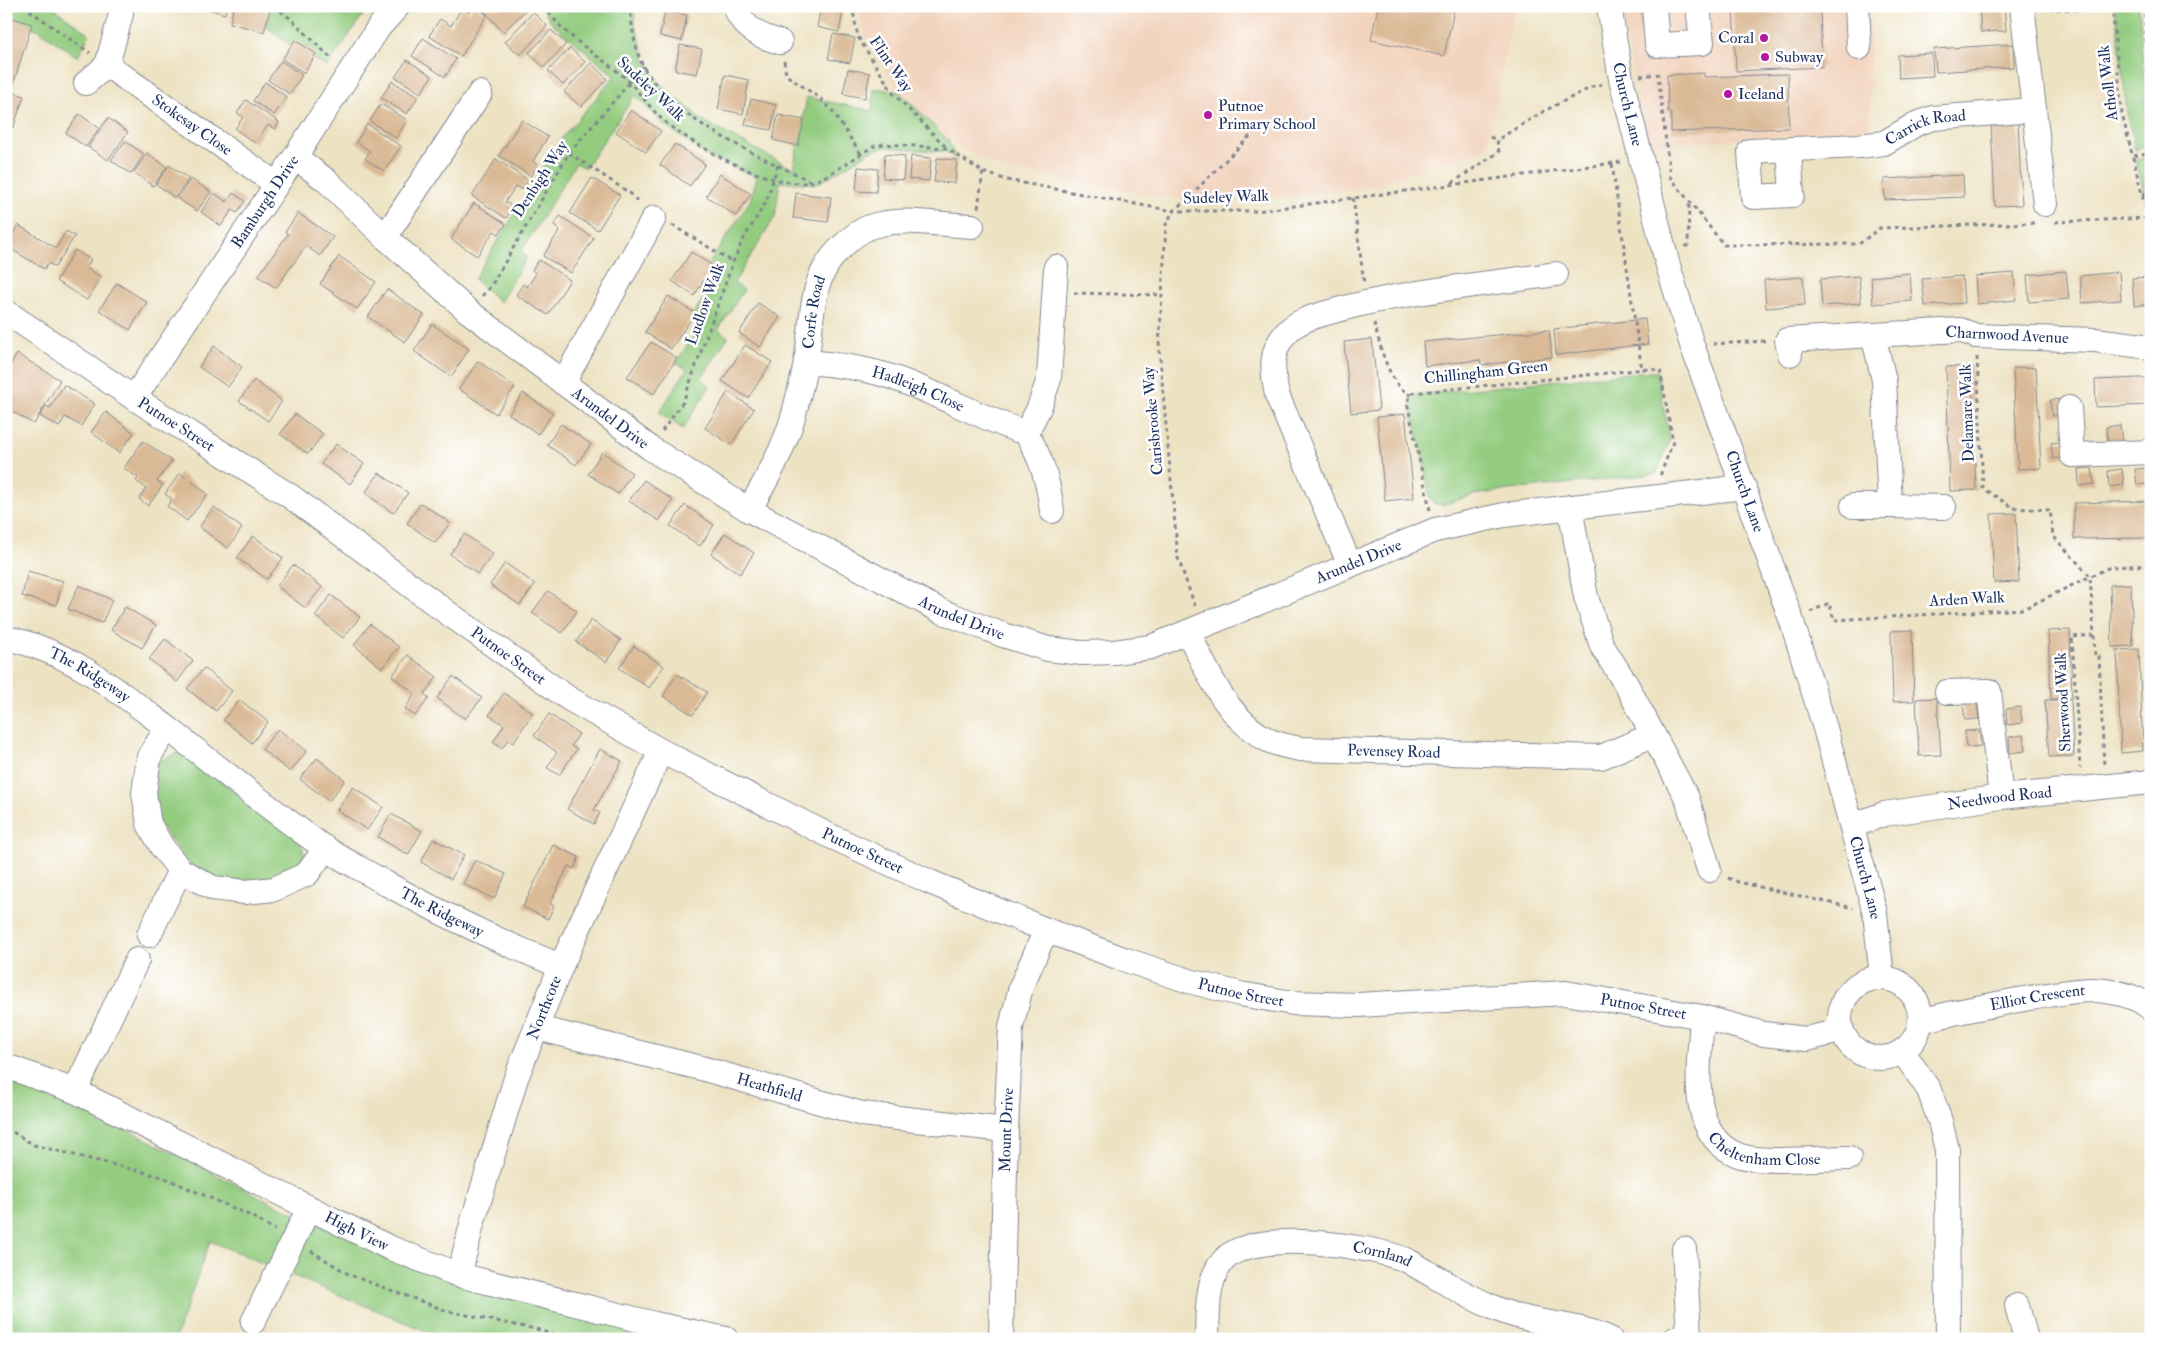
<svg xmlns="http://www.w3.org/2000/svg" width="2157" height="1345" viewBox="0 0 2157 1345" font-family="'IM FELL Double Pica',serif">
  <rect width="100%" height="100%" fill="#fff"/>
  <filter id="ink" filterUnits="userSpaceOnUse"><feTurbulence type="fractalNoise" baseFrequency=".02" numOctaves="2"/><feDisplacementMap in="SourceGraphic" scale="10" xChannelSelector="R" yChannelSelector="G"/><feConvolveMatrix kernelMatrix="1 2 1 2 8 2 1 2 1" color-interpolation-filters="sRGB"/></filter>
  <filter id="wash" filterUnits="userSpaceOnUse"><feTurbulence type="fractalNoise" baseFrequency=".0096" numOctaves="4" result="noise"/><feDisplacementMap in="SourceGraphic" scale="20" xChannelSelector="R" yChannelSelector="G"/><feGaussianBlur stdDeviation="1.12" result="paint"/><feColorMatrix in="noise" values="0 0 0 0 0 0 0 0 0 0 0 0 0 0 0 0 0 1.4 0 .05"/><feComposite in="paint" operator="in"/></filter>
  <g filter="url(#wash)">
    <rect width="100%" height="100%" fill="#ede2c2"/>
    <path fill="#f2d4be" d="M858 6H1514L1487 148 1370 187 1254 199H1170L999 168 948 140 900 92 865 38Z
      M1620 6H1869L1871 131 1648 145Z"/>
    <path fill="#93cc7f" stroke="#577e6e" d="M6 6H51L89 34 78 57 37 29 6 20Z
      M271 6H369L327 67 292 47 266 26Z
      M541 6H634L635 23 647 65 661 84 703 121 793 169 807 97 872 111 874 88 900 92 948 140 956 159 946 152 884 147 871 151 817 184 780 182 775 217 734 283 744 290 718 330 728 337 701 379 710 386 683 429 659 413 687 369 676 363 702 322 693 314 719 276 706 268 750 201 757 177 706 155 663 124 635 95 585 168 576 163 521 252 527 257 500 302 474 279 561 139 615 76 553 24Z
      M2115 6H2139L2148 146 2135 150 2127 113Z
      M2151 156V217L2136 160Z
      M1639 372H1657L1670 441 1656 474 1501 491 1473 495 1442 505 1435 504 1430 499 1421 447 1410 405V399L1414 395Z
      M180 752 298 836 304 853 299 869 276 882 220 881 189 864 156 820 152 791 157 762Z
      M6 1078 84 1108 274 1204 447 1280 662 1339H445L210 1241 175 1339H6V1151L8 1139 6 1138Z"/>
    <g id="blocks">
      <path fill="#daba96" d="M198 6H227L225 14Z
        M234 6 271 7 264 32 230 23Z
        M474 6 487 15 461 56 429 36 440 19 451 26 462 8 469 13Z
        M480 6 499 8 530 6 503 32Z
        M821 6H844L839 32 817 27Z
        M1378 6H1455L1444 56 1371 40Z
        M1733 6H1820L1822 67 1736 71Z
        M1979 6H2004L2006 31 1981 32Z
        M665 11 687 15 682 41 660 36Z
        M533 12 547 26 520 55 505 42Z
        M10 17 32 24 12 88 6 86V27Z
        M551 30 566 44 544 67 529 53Z
        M833 34 855 38 850 63 828 59Z
        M423 38 456 59 445 77 412 56Z
        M295 40 316 54 304 73 282 59Z
        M2013 44 2014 67 1936 72 1934 49Z
        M680 45 702 49 697 74 675 70Z
        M570 48 585 62 563 85 548 71Z
        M1932 53 1933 76 1899 78 1898 55Z
        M407 60 432 76 421 93 395 77Z
        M281 61 302 75 290 94 268 80Z
        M591 63 607 79 581 107 564 92Z
        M848 69 870 73 865 98 843 94Z
        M1704 73V77L1788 74 1789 128 1671 132V112H1668L1667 75Z
        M725 75 749 80 743 114 718 109Z
        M392 81 418 97 407 114 381 98Z
        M265 82 287 97 274 115 253 101Z
        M6 90 24 96 13 128 6 126Z
        M751 99 776 105 771 130 745 125Z
        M246 100 279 122 275 129 268 125 255 143 235 129 243 117 237 113Z
        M381 104 407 120 396 138 370 121Z
        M631 110 661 131 646 152 616 132Z
        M79 114 99 128 86 147 66 133Z
        M778 115 804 120 798 146 773 140Z
        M108 118 128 132 108 160 88 147Z
        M522 120 548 137 533 161 538 165 531 176 499 156Z
        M2018 121 2022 205 1995 206 1991 123Z
        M367 124 401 146 384 171 365 159 370 151 356 142Z
        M125 141 144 154 131 174 111 160Z
        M675 144 705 164 690 186 660 165Z
        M147 153 167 167 153 186 134 172Z
        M885 154 905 156 903 180 883 178Z
        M911 156 931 158 929 181 909 179Z
        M937 158 957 160 955 183 934 182Z
        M496 159 528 180 522 190 516 186 505 202 513 207 506 218 472 196Z
        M169 165 189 179 175 198 156 184Z
        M858 167 878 169 876 192 856 191Z
        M720 174 751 194 736 216 706 196Z
        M1963 175 1964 197 1885 200 1884 179Z
        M592 178 620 195 598 230 570 213Z
        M191 179 211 192 197 211 177 198Z
        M214 193 227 202 233 193 245 201 237 213 232 210 221 226 201 212Z
        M796 193 831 197 828 222 793 218Z
        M474 203 506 224 499 234 494 231 477 256 451 239Z
        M298 213 333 237 320 256 306 246 276 288 258 276 288 234 285 232Z
        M560 216 594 238 571 273 543 256 560 230 554 225Z
        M18 225 56 248 66 231 75 236 55 267 48 263 44 269 6 246Z
        M75 250 91 260 86 268 101 277 87 300 56 281Z
        M691 252 713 266 694 296 672 281Z
        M339 256 376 282 357 309 320 284Z
        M539 260 570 280 548 315 516 295 523 284 527 287 532 280 536 273 532 270Z
        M2066 271 2069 299 2029 302 2027 275Z
        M2119 272 2121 300 2082 303 2080 276Z
        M1910 273 1912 301 1873 304 1871 277Z
        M2014 273 2016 300 1977 304 1975 276Z
        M1859 276 1861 303 1822 306 1820 279Z
        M1962 276 1964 303 1925 306 1922 279Z
        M1803 277 1805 305 1766 308 1764 280Z
        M2151 277V304L2134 306 2132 278Z
        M117 283 147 302 130 330 99 310Z
        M387 289 424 315 405 342 368 317Z
        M668 296 695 313 671 349 645 332Z
        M758 303 780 317 760 347 739 333Z
        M1645 319 1648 344 1556 355 1554 329Z
        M432 324 469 349 451 377 414 351Z
        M1549 330 1552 357 1481 365 1480 360 1425 366 1423 342Z
        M1372 339 1379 410 1351 413 1344 342Z
        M651 342 677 358 654 394 627 377Z
        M745 345 772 362 748 398 722 381Z
        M214 346 242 367 228 387 199 367Z
        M17 354 60 380 34 424 6 408V372Z
        M478 361 515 387 496 414 459 389Z
        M1972 366 1976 490 1950 491 1946 367Z
        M2036 367 2041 468 2018 469 2013 368Z
        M2137 378H2151V405L2096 407 2095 380Z
        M254 380 282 401 268 421 239 401Z
        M64 385 95 404 81 426 65 417 59 427 40 416 46 406 50 408Z
        M728 392 754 409 731 445 705 428Z
        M523 393 553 413 538 434 509 414Z
        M2065 399 2066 415 2052 416 2050 400Z
        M106 412 134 433 119 453 91 432Z
        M295 414 323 434 308 454 280 434Z
        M1405 414 1414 498 1385 501 1377 417Z
        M561 424 591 444 576 465 547 445Z
        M2120 425 2122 441 2108 443 2106 427Z
        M2148 425H2151V444H2149Z
        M143 441 172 461 157 481 163 485 148 506 139 499 146 488 136 481 138 478 124 468Z
        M2066 441 2067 457 2053 459 2051 443Z
        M336 444 364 464 350 484 321 464Z
        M602 452 632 473 618 494 588 474Z
        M2092 468 2094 484 2079 486 2078 469Z
        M2150 468 2151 484 2137 485 2135 469Z
        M2122 469 2124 485 2109 487 2108 471Z
        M180 473 208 494 187 521 167 506 172 499 165 494Z
        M379 473 408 493 393 513 365 493Z
        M644 480 673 500 659 521 629 501Z
        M2151 501V538L2074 539V503Z
        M421 503 450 523 435 543 407 523Z
        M685 505 714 525 700 546 670 526Z
        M214 507 242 528 228 548 199 527Z
        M2016 513 2019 582 1994 583 1991 514Z
        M725 533 754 553 740 574 711 554Z
        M464 534 493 554 478 574 450 554Z
        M253 536 283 558 267 579 237 558Z
        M505 563 535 584 520 605 490 585Z
        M293 565 322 587 305 608 277 586Z
        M6 568H9V601H6Z
        M28 571 63 581 56 605 22 596Z
        M2131 584 2133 646 2112 647 2110 585Z
        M79 585 112 600 102 623 68 609Z
        M548 591 577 611 562 633 532 613Z
        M331 595 360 617 343 638 315 616Z
        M125 607 156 625 142 648 111 630Z
        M591 620 621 640 606 662 576 642Z
        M370 624 399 647 382 668 354 645Z
        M1912 630 1914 701 1893 702 1891 631Z
        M2070 630 2072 698 2051 699 2048 631Z
        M165 639 193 661 177 682 149 659Z
        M634 646 664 666 649 688 619 668Z
        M2139 649 2143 751 2121 753 2117 650Z
        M408 655 437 677 424 694 429 698 415 716 405 709 415 694 392 676Z
        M204 668 232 691 216 711 187 689Z
        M677 674 707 692 693 715 663 696Z
        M453 676 482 698 465 719 437 698Z
        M504 693 533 713 513 743 508 740 502 748 493 742 504 725 489 715Z
        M1937 698 1941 755 1919 756 1916 699Z
        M240 700 268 722 252 743 223 720Z
        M2045 700H2071L2074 756 2049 757Z
        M1977 703 1979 719 1965 720 1963 704Z
        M2020 707 2022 723 2007 725 2006 709Z
        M549 714 579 734 571 746 577 749 559 775 547 768 557 752 534 736Z
        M278 729 307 751 290 772 262 749Z
        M1979 730 1981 746 1966 747 1965 731Z
        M2023 735 2025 751 2010 753 2009 737Z
        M600 749 622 761 594 810 600 813 594 824 567 809Z
        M317 758 345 780 329 801 300 779Z
        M353 787 383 807 367 830 337 810Z
        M391 814 422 831 408 855 378 837Z
        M433 839 464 855 451 879 421 862Z
        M553 845 579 857 574 869 568 866 550 904 554 906 548 919 523 907Z
        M475 860 506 874 494 899 463 884Z
        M435 1334 445 1339H433Z"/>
    </g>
  </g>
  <g filter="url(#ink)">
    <use href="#blocks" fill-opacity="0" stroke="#848890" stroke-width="1"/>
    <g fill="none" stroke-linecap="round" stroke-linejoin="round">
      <g stroke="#848890" stroke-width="26">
        <g id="minor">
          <path d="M735 6C742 28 760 37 780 42"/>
          <path id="s1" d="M1609 6 1621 79 1667 262 1692 345 1791 619 1825 728 1875 913 1882 977"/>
          <path d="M1654 6 1657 45 1702 43 1698 6"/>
          <path d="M1857 6 1859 48"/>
          <path d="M2022 6 2045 204"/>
          <path id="s2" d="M107 65 276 184"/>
          <path d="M86 83 107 65 121 14"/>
          <path id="s3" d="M1789 149 1792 195 1753 197 1750 151 1859 146 1884 143 1916 124 1933 118 2034 110"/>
          <path id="s4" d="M295 157 327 181 385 237 468 311 650 448 749 510 941 611 1003 635 1048 649 1082 653 1114 652 1151 647 1435 530 1504 515 1744 487"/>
          <path d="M385 237 480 93"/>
          <path id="s5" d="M6 312 134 398 290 496 445 611 568 698 661 751 826 834 930 882 1046 930 1123 959 1189 981 1240 994 1293 1003 1358 1005 1566 993 1702 1017 1764 1034 1806 1039 1841 1031"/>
          <path d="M1790 354 1787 340 1960 330 1976 336 2095 340 2151 347"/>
          <path id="s6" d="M806 362C833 364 859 367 885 375 934 390 977 417 1026 433 1042 459 1048 480 1052 511"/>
          <path d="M563 383 654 218"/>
          <path id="s7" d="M134 398 295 157 379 27 398 6"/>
          <path d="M2069 408 2072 455 2151 452"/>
          <path d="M1026 433 1039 408 1049 379 1056 267"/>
          <path d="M1853 506H1890L1884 380 1873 335"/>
          <path d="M1890 506 1944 507"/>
          <path d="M1570 507 1586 597 1602 646 1626 684 1687 798 1709 870"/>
          <path id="s8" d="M749 510C767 479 784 449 794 414 798 397 803 379 806 362 814 318 807 276 845 244 854 235 867 226 881 224 909 218 943 225 972 226"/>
          <path d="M1350 565 1277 395C1272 370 1269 350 1288 331 1299 320 1316 316 1330 312 1403 291 1481 285 1556 274"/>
          <path id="s9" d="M1188 632C1208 673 1227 720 1270 741 1279 745 1290 747 1300 749L1601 757 1653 735"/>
          <path id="s10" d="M6 638C70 651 118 691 169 729 220 769 272 811 325 848 345 861 367 872 387 884 444 915 501 943 561 966"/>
          <path d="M1947 692 1989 691 2001 797"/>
          <path d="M167 728 149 757 144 793 149 824 162 847 180 870 213 888 245 892 274 889 307 874 326 848"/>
          <path id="s11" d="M1852 826 1884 814 2001 797 2151 782"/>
          <path d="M149 935 180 870"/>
          <circle cx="1880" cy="1018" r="40"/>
          <path id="s12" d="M1702 1017C1700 1061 1685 1135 1738 1155 1760 1164 1822 1158 1849 1158"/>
          <path id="s13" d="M1921 1021C1957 1011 1993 1005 2029 998 2050 995 2072 990 2094 990 2111 991 2138 995 2151 1009"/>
          <path id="s14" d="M537 1028 701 1068 862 1114 1006 1130"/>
          <path d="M1903 1052 1929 1090 1940 1121 1947 1150 1948 1339"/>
          <path id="s15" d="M6 1066 75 1091 388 1247 459 1275 655 1324 726 1339"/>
          <path d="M75 1091 137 960"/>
          <path id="s16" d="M459 1275 472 1224 516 1078 561 966 661 751"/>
          <path d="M2017 1306 2026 1339"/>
          <path d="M253 1322 309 1208"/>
          <path id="s17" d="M1001 1339 1006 1130 1011 1027 1021 987 1046 930"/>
          <path id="s18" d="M1207 1339C1208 1313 1205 1275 1228 1256 1261 1230 1369 1245 1406 1260 1416 1265 1426 1272 1436 1277 1455 1289 1476 1300 1497 1309 1534 1325 1574 1322 1610 1339"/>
          <path d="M1675 1339 1689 1335 1684 1249"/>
        </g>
      </g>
      <path stroke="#848890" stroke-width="3" stroke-dasharray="4 4" stroke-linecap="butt" d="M23 6 90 53
        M274 6 290 18 333 60
        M358 6 368 8
        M544 6C566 38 594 52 623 76 638 89 649 108 664 121 694 146 771 190 812 182 823 180 862 153 874 146L884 144 946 148 983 172 1007 180 1173 211H1257L1621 162
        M630 6C632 26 634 48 643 66 674 122 757 154 812 182
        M852 6 858 37 893 93 946 147
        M2144 6 2151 152
        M2041 9 2151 11
        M784 61 786 75 821 99 833 112 861 154
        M1640 76 1658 74 1670 177 1724 245 1859 244 1880 228 2036 223
        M1490 137 1497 140
        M569 153 631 194 640 204
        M2134 156 2151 152
        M1612 164 1641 364 1645 369 1660 370 1673 442 1660 476
        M1452 183 1499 152 1497 140 1544 111 1594 86 1602 84
        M2143 196 2151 184
        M1353 198 1364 283
        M978 208 983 172
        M2055 222 2148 218 2122 114 2112 6
        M672 225 733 262
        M1685 247 1688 245 1689 203
        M1074 293 1161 295
        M482 296 491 286 569 153 644 66
        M1374 323C1380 344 1389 387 1411 395
        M1713 344 1767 341
        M1977 357 1983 488 2013 508 2050 510 2053 536 2090 576 2094 635 2072 637 2080 768
        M662 431 683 402 733 262 743 240 766 202 778 165
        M1430 510 1407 402 1413 393 1645 369
        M1195 606 1178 558 1159 348 1166 225 1173 211 1189 197 1253 133
        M1810 612 1829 603 1834 620 2023 609 2110 567 2151 565
        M2094 635 2095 655 2099 656 2104 766
        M1728 878 1738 882 1853 908
        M6 1128 34 1145 163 1177 251 1216 275 1230
        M311 1251 350 1275 447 1311 540 1330 562 1339"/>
      <use href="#minor" stroke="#fff" stroke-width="24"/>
    </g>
  </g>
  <g fill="#b5179e" stroke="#fff" stroke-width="2">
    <circle cx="1764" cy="38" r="5"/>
    <circle cx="1765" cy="57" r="5"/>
    <circle cx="1728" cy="94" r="5"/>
    <circle cx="1208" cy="115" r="5"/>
  </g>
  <g text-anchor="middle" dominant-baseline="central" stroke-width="5" stroke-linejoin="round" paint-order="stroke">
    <g font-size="16" fill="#1b2f5e" stroke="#fff" text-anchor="start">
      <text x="1754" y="38" text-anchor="end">Coral</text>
      <text x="1775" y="57">Subway</text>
      <text x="1738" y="94">Iceland</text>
      <text x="1218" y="106">Putnoe<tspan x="1218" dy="18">Primary School</tspan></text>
    </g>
    <g font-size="16" fill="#1b2f5e" stroke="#fff">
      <text transform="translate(891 64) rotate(56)">Flint Way</text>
      <text transform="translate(2108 83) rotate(-97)">Atholl Walk</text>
      <text transform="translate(651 89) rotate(43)">Sudeley Walk</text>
      <text stroke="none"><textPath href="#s1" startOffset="100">Church Lane</textPath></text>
      <text stroke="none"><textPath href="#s2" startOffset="104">Stokesay Close</textPath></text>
      <text stroke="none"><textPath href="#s3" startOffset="311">Carrick Road</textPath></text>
      <text transform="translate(540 179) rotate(-57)">Denbigh Way</text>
      <text transform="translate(1226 197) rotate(-2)">Sudeley Walk</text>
      <text stroke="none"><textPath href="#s7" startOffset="236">Bamburgh Drive</textPath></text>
      <text transform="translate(705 304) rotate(-70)">Ludlow Walk</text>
      <text stroke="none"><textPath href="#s8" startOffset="210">Corfe Road</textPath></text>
      <text transform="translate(2007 335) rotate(3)">Charnwood Avenue</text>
      <text transform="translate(1486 372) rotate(-6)">Chillingham Green</text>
      <text stroke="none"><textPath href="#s6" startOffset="116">Hadleigh Close</textPath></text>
      <text transform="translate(1967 413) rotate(-92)">Delamare Walk</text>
      <text stroke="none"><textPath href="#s4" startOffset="410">Arundel Drive</textPath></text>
      <text transform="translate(1153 421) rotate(-95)">Carisbrooke Way</text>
      <text stroke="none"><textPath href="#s5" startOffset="204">Putnoe Street</textPath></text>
      <text stroke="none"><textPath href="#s1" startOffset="505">Church Lane</textPath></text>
      <text stroke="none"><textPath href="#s4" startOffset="1235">Arundel Drive</textPath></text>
      <text transform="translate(1967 599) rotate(-3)">Arden Walk</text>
      <text stroke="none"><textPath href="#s4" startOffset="815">Arundel Drive</textPath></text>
      <text stroke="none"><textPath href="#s5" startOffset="609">Putnoe Street</textPath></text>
      <text stroke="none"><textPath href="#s10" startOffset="92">The Ridgeway</textPath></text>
      <text transform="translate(2063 702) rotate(-93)">Sherwood Walk</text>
      <text stroke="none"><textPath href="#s9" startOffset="264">Pevensey Road</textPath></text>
      <text stroke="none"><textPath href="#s11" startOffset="151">Needwood Road</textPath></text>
      <text stroke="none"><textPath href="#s5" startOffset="1014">Putnoe Street</textPath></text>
      <text stroke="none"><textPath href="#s1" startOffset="910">Church Lane</textPath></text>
      <text stroke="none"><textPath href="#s10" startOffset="518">The Ridgeway</textPath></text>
      <text stroke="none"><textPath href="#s5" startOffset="1419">Putnoe Street</textPath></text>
      <text stroke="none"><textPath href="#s13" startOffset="119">Elliot Crescent</textPath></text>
      <text stroke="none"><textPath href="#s16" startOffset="281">Northcote</textPath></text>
      <text stroke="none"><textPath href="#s5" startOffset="1824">Putnoe Street</textPath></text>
      <text stroke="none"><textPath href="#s14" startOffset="240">Heathfield</textPath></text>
      <text stroke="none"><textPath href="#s17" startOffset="209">Mount Drive</textPath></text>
      <text stroke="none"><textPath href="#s12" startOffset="178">Cheltenham Close</textPath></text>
      <text stroke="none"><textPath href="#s15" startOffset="388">High View</textPath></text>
      <text stroke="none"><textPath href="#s18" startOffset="246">Cornland</textPath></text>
    </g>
  </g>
  <rect width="2157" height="1345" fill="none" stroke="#fff" stroke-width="25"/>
</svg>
